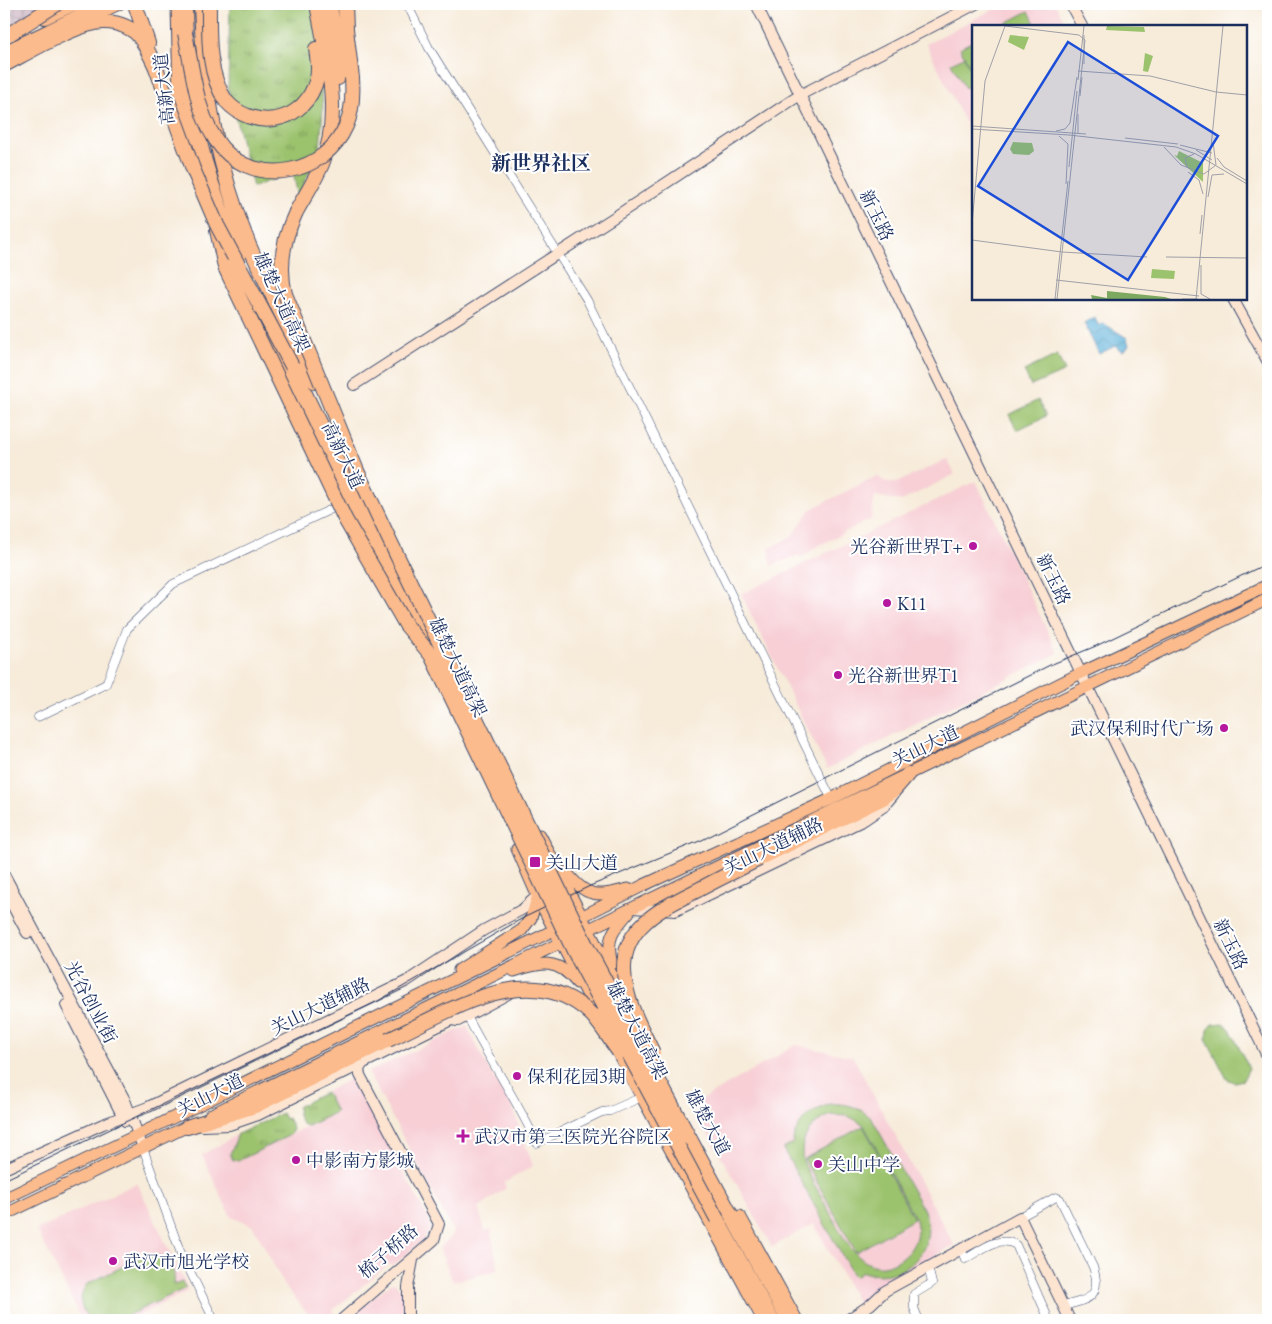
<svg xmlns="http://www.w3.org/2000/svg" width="1272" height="1324" viewBox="0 0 1272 1324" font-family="'EB Garamond','Noto Serif SC',serif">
  <defs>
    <pattern id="industrial-grid" width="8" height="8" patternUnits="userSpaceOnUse" patternTransform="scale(1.25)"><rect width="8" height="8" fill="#d2bdc8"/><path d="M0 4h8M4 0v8" fill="none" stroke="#aa9aa6"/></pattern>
    <pattern id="grass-tufts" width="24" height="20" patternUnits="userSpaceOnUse" patternTransform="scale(1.25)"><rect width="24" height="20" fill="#9bc26d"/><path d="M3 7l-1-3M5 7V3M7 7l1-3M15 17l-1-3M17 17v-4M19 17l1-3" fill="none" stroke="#7e9e5d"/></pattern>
    <pattern id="water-waves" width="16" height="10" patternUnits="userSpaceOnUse" patternTransform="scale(1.25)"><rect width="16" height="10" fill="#5eb2da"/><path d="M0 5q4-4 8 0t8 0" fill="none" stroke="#4d91b4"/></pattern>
  </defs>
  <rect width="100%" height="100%" fill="#fff"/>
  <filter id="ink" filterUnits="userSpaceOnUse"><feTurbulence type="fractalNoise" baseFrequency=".02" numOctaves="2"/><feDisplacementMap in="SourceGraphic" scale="10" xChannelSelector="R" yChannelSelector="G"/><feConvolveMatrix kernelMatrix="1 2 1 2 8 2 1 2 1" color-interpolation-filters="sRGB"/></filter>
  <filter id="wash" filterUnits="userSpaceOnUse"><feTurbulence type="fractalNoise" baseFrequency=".0096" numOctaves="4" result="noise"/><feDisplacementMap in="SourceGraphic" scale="20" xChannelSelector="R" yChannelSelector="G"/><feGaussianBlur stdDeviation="1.12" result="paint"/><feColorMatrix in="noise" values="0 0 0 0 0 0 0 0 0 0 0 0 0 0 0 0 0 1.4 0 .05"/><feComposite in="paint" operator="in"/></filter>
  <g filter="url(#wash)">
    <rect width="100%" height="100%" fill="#f7ebd9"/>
    <path fill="#f7cfd5" d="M1003 4H1055L1067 26H973V138L926 44Z
      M947 459 955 474 902 501 875 496 871 519 812 549 808 554 801 557 799 555 771 566 769 548 791 537 811 509 877 476 886 482 896 483Z
      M976 481 1058 653 827 769 741 594Z
      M467 1026 489 1070 511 1103 533 1166 504 1183 506 1188 478 1208 485 1231 491 1229 498 1270 453 1282 439 1248 453 1235V1231L368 1072Z
      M796 1045 853 1057 954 1245 869 1293 859 1305 814 1224 772 1247 692 1105Z
      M349 1079H353L428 1218 430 1230 423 1240 393 1266 389 1264 333 1310 332 1317 328 1320H313L285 1286 253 1226 231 1217 202 1155 238 1134 230 1154 239 1161 335 1112 326 1092Z
      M137 1183 189 1291 129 1320H82L37 1230Z
      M395 1283 403 1292V1320H346L390 1284Z"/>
    <path fill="url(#industrial-grid)" d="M4 4H53L54 5 4 29Z"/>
    <path fill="url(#grass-tufts)" stroke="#5b7866" d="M230 4H331L319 60 323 107 320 149 298 197 293 172 253 187 228 88Z
      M326 1092 336 1112 308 1126 302 1124 297 1113 299 1111 297 1107Z
      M282 1113 285 1119 288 1118 293 1129 290 1135 238 1161 233 1160 230 1154 238 1134Z"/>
    <path fill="#9bc26d" stroke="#5b7866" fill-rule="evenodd" d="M1029 11 1036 26H1000Z
      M973 41V72L960 48Z
      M964 57 973 74V84L965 88 951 63Z
      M1057 355 1065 371 1031 386 1024 371Z
      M1038 400 1046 416 1017 430 1009 415Z
      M1223 1023 1230 1029 1249 1068 1243 1080 1234 1082 1227 1079 1207 1040 1208 1030 1213 1024Z
      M831 1104C847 1103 860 1107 872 1119L924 1211C940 1251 902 1285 863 1272L854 1277 783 1149 792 1144C796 1122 810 1111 831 1104ZM831 1115 848 1116 863 1124 916 1220C919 1235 915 1247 903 1257 864 1287 843 1236 828 1209 820 1194 810 1178 803 1161 799 1138 810 1124 831 1115Z
      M863 1126 914 1219 856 1252 804 1159Z
      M146 1255C165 1253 177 1267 174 1285L182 1282 186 1288 118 1320 90 1319C79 1309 78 1296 87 1284Z"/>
    <path fill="url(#water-waves)" stroke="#3c709c" d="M1094 317 1099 326 1103 323 1127 338 1129 346 1123 351 1115 346 1099 354 1084 323Z"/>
  </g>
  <g filter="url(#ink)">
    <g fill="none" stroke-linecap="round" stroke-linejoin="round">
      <g stroke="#3c4b70" stroke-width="9">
        <path id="street" d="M407 4 429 48 587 300 831 798
          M38 717 106 684 127 629 173 584 340 505
          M467 1016C489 1059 516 1099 537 1143L602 1112 610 1111 642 1097
          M143 1148 180 1251 214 1320
          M1020 1217 1056 1197 1060 1199 1093 1267C1103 1297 1088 1300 1063 1306
          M961 1249 965 1259C980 1251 999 1234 1016 1245L1049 1320
          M919 1320 914 1308V1294L932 1283 928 1267"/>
      </g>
      <g stroke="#3c4b70" stroke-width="12">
        <path id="secondary" d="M756 4 1268 1058
          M1070 4 1082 26
          M1233 299 1268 362
          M354 385 616 216 800 95 976 4
          M4 874 125 1100 143 1148
          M4 890 27 933
          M633 908 675 911 864 820 883 807 894 794
          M66 1005 125 1121
          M203 1126 229 1125 258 1115 451 1020 458 1021 508 994
          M4 1169 103 1124 148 1107 407 981 484 930 523 909 537 896
          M341 1320 434 1240 439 1224 360 1075 359 1069 364 1062
          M408 1320V1287L413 1260
          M847 1320 870 1305 885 1291 1020 1217 1070 1320"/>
      </g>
      <g stroke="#3c4b70" stroke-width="13">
        <path id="primary" d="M177 4 179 102 189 141
          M98 14 119 4
          M256 311 302 411 382 571
          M540 835 625 1001
          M517 849 540 902 601 1021
          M566 872C587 898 596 897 628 889
          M577 919 644 885 829 800 1081 673 1268 585
          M583 932 1268 599
          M612 964C605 939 613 930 629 912
          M459 970 522 930 531 918 538 895
          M514 971C541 962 558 958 577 983
          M614 1046 763 1320
          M210 1115 568 939
          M4 1199 156 1126 560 927
          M4 1215 194 1123
          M740 1216 797 1320"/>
      </g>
      <g stroke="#3c4b70" stroke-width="16">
        <path id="highway" d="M135 4 148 43
          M185 4 186 45
          M201 4C203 87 217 168 249 245 269 291 293 337 315 382
          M330 4 338 78
          M345 4 346 29 352 78
          M45 17 73 4
          M4 53 105 4
          M4 65C27 53 71 27 95 23 109 20 124 24 135 32 144 40 149 54 155 65
          M188 77C194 137 215 199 239 255
          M226 101C252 130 299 125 314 87 320 75 318 62 316 49
          M296 212C304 197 315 181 322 164 343 114 326 55 317 4
          M217 230 225 267
          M287 356 426 645
          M759 859 883 798 895 789 908 774
          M187 1127 255 1106 388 1040
          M690 1139 788 1320
          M717 1219 772 1320"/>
      </g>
      <use href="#street" stroke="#fff" stroke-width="8"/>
      <use href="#secondary" stroke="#fde4d1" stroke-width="10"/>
      <use href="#primary" stroke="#fbbb8c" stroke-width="11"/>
      <use href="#highway" stroke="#fbbb8c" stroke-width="14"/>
      <path stroke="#1b2f5e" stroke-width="1" d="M4 1180 378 1001 523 918 590 886 702 840 1050 665 1096 646 1268 563"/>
      <g stroke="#3c4b70" stroke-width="16" stroke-linecap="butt">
        <path id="highway-bridge" d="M209 4C209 36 207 73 226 101
          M11 33 57 4
          M185 33C193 71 196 118 222 148 258 188 325 174 346 126 353 111 353 94 352 78
          M155 65 193 169 217 225 292 366
          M296 212C283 239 278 265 285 294L357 471 390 541 587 947 690 1139
          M225 267 345 519 406 625 431 655 575 953 717 1219
          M388 1040C449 1012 531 955 592 1015 602 1026 610 1040 619 1052
          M653 1053C641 1028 625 1000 624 971 622 926 664 907 698 890 718 879 739 869 759 859"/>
      </g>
      <use href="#highway-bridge" stroke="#fbbb8c" stroke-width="14"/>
    </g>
  </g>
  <g fill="#b5179e" stroke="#fff" stroke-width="2">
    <circle cx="973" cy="546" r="5"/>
    <circle cx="887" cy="603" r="5"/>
    <circle cx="838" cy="675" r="5"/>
    <circle cx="1224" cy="728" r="5"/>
    <rect x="529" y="856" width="12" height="12" rx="2.5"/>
    <circle cx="517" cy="1076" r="5"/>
    <path d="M460.5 1128.5h5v5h5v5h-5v5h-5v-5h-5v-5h5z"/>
    <circle cx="296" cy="1160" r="5"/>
    <circle cx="818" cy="1164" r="5"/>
    <circle cx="113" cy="1261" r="5"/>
  </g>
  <g text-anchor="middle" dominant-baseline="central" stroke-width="4" stroke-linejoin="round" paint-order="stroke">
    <g font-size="18" fill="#1b2f5e" stroke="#fff">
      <text transform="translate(164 89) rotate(-96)">高新大道</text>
      <text transform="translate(877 215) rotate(64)">新玉路</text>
      <text transform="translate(282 302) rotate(65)">雄楚大道高架</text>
      <text transform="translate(343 455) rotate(64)">高新大道</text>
      <text transform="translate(1054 579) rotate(64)">新玉路</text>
      <text transform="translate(458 667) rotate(64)">雄楚大道高架</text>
      <text transform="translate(925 746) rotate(-26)">关山大道</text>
      <text transform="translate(773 846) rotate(-26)">关山大道辅路</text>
      <text transform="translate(1231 944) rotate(64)">新玉路</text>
      <text transform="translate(91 1002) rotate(62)">光谷创业街</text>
      <text transform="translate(320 1006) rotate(-26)">关山大道辅路</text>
      <text transform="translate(637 1030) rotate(62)">雄楚大道高架</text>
      <text transform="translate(210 1095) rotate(-27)">关山大道</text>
      <text transform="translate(708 1122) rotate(61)">雄楚大道</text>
      <text transform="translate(388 1251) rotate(-41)">梳子桥路</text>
    </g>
    <g font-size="18" fill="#1b2f5e" stroke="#fff" text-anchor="start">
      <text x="963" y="546" text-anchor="end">光谷新世界T+</text>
      <text x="897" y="603">K11</text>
      <text x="848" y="675">光谷新世界T1</text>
      <text x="1214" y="728" text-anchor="end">武汉保利时代广场</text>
      <text x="546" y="862">关山大道</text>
      <text x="527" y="1076">保利花园3期</text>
      <text x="474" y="1136">武汉市第三医院光谷院区</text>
      <text x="306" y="1160">中影南方影城</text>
      <text x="828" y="1164">关山中学</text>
      <text x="123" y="1261">武汉市旭光学校</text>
    </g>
    <g font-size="20" font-weight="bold" fill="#1b2f5e" stroke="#fff">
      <text x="541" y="163">新世界社区</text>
    </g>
  </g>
  <g transform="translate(972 25)">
    <rect width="275" height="275" fill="#f7ebd9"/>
    <path d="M135 1 172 2 173 7 134 5ZM38 10 57 12 52 25 36 17ZM207 126 231 138V157L202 130 205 131Z" fill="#9bc26d"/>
    <path d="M135 266 193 272 199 274H120L119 270 135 273Z" fill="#7ca860"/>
    <path d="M173 28 181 31 176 47 171 46ZM41 117 60 118 62 126 57 130 41 129 38 124ZM180 244 203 246 202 254 179 253Z" fill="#9bc26d"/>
    <path fill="none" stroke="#9fa0a8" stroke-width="1" d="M33 1 107 10 113 15 85 274M112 39V10M106 46 178 51 244 67 275 70M106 55 112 1M108 71 110 52M106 89V108M0 101 114 109M0 104 97 110 204 122 224 129 275 159M84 106 93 104 98 98 105 52M87 111 96 119 94 159M153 113 206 119M208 120 240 128M192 122 209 140 232 149 244 140 241 117M224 125 240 135M245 133 252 142 275 156M97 142 105 66M215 142 213 133 222 129M216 147 227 155 231 169M236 172 240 150 252 149M0 199 13 56 33 1M228 209 230 190M0 215 90 227 175 232M194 232 275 233M229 240V269L238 274M84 255 227 271M83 274 96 156M210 274H226M224 274 251 1"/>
    <path fill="#1d4ed8" fill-opacity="0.15" stroke="#1d4ed8" stroke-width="2.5" d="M96 17 246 111 156 255 6 161Z"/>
    <rect width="275" height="275" fill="none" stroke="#1b2f5e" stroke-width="2.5"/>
  </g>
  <rect width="1272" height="1324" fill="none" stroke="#fff" stroke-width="20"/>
</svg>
